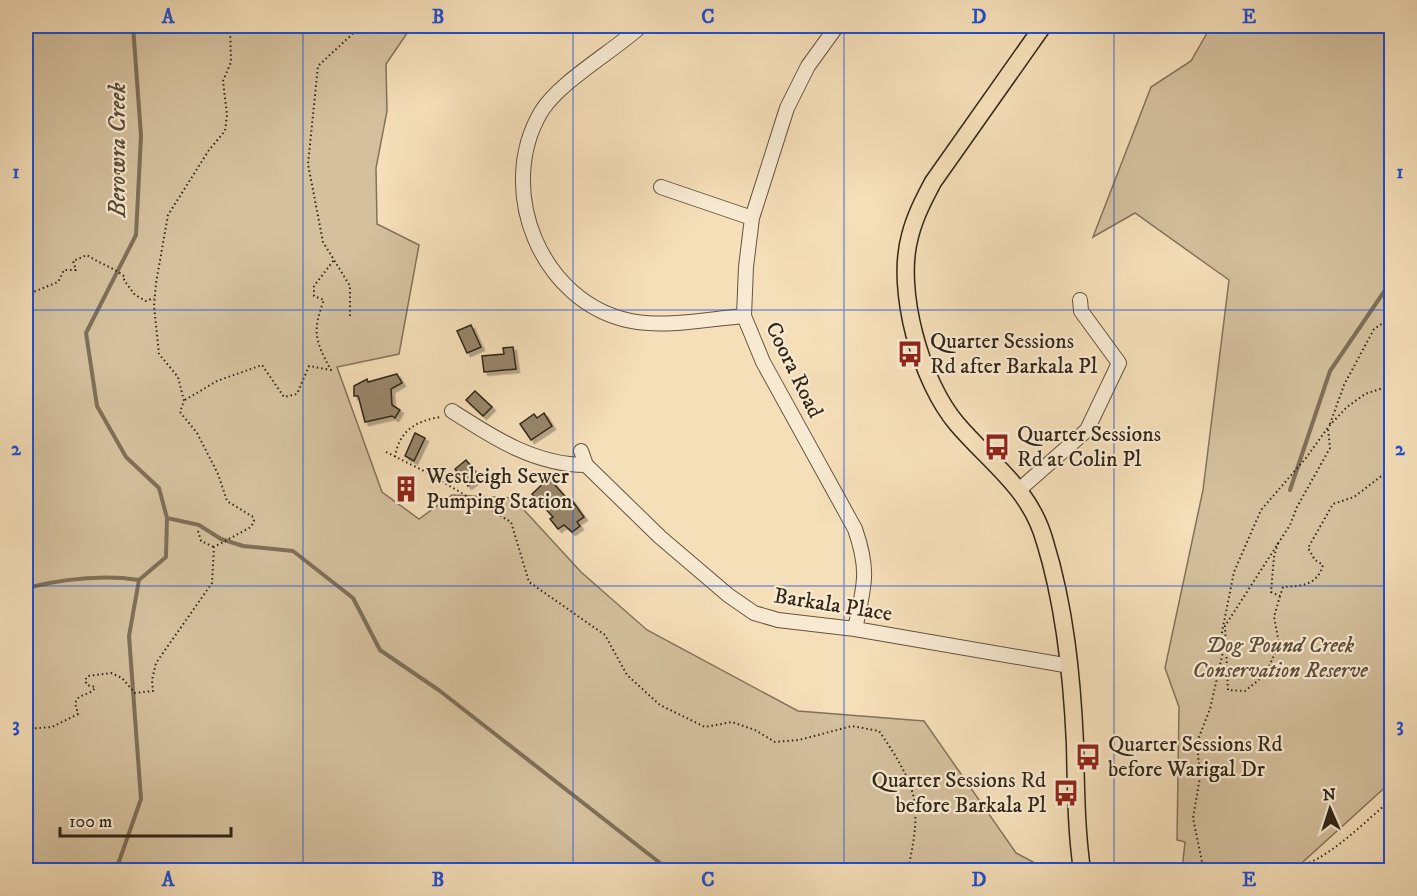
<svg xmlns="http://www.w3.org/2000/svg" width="1417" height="896" viewBox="0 0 1417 896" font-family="'IM FELL DW Pica',serif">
  <defs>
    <filter id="shadow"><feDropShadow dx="3.5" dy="3.5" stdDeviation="0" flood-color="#0004"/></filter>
  </defs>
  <rect width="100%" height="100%" fill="#f5dfb9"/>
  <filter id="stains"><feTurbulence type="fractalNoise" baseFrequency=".00333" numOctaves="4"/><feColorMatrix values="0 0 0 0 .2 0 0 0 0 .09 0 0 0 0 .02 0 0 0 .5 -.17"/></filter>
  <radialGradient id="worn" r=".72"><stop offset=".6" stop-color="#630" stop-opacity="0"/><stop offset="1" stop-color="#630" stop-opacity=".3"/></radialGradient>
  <path fill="#d4c09d" stroke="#83735a" stroke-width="1.5" d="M26 26H412L386 64 387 111 376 168 377 224 419 245 399 354 337 367 382 492 419 519 452 495 513 498 581 572 647 630 798 711 924 721 1016 853 1048 870H26Z
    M1211 26H1391V782L1294 870H1182L1185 842 1177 840 1179 707 1165 668 1203 490 1229 280 1135 213 1093 237 1151 87 1191 61Z"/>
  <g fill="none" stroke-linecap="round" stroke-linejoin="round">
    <path stroke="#7f6f57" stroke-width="4" d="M1290 490 1330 371 1392 280
      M167 518 199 525 221 539 243 546 293 551 353 598 380 650 440 691 669 870
      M26 588C63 579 100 574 139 580L166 557 167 518 159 488 126 457 97 406 86 333 136 235 141 136 133 26
      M116 870 141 799 129 636 139 580"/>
  </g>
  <path fill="#97866b" stroke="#322617" stroke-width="1.5" filter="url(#shadow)" d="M471 325 481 347 467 353 457 331Z
    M513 347 516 369 484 372 482 356 504 354 503 348Z
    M397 374 402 383 391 389 392 405 400 410 395 418 392 416 365 422 359 399 358 396H354V386L367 379 368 382Z
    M475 391 492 407 483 416 466 400Z
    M544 413 552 426 531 440 520 424 534 414 537 418Z
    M415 433 425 438 414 461 405 456Z
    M466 460 480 477 468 486 455 469Z
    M549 478 569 501 571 499 584 517 577 522 580 526 572 532 564 525 558 529 550 519 553 517 532 494Z"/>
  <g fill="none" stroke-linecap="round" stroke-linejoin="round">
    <g stroke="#635440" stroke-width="16">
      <path id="minor" d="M641 26C614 51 559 82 541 112 495 190 541 303 631 321 667 328 708 319 744 316
        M837 26 808 66 787 108 752 218 746 267 744 316 763 362 855 529C870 572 864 586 855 629
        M661 187 752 218
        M452 411C494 438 535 465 586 465
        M581 451 586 465 660 537 728 595 754 613 778 620 855 629 1070 666
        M1020 489 1087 430 1119 363 1081 311 1080 300"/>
    </g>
    <g stroke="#322617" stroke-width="19">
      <path id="major" d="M1043 26 933 182C924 199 915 216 910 236 895 290 921 382 957 424 991 464 1030 488 1045 542 1065 607 1072 676 1075 744 1076 786 1076 829 1082 870"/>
    </g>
    <path stroke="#322617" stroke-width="2" stroke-dasharray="1.5 3" stroke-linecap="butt" d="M26 295 58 282 64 270H76L73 261 87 255C100 264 113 267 125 277L124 280 135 295 146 301 154 298
      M350 316V286L323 242 308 164 318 66 361 26
      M185 400 217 381 262 365 284 397 297 394 309 366 331 370C315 341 312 331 324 300L314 296V286L334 260
      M1330 424 1344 385 1374 329 1392 317
      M386 452 424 471 511 522 529 582 605 635 627 675 660 705 705 727 732 722 755 730 775 742 799 740 852 726 879 731C893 751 913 781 915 806 917 827 912 850 908 870
      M395 457C399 430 417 421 440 417
      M198 531 201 541 214 547
      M1278 543 1274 557 1271 592 1280 596 1283 587C1301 586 1317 586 1323 565L1315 560 1308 548 1333 504 1354 497 1392 468
      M1280 596 1274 617 1279 643 1266 674 1245 691 1228 690 1225 626 1290 525 1297 507 1330 448 1328 428
      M26 729 52 727 78 714 75 703 79 697 93 691 95 687 87 685 85 680 88 676 111 673 122 678 135 693 153 691 152 680 156 663 212 583 214 547 251 527 254 521 253 517 227 501 218 474 197 433 180 412 184 401 178 377 159 354 154 306 156 283 168 215 209 150 225 131 227 115 223 81 231 62 230 26
      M1296 865C1320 868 1372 815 1392 799
      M1199 870 1202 862 1193 818 1200 777 1197 742 1210 709 1223 652 1222 632 1234 572 1261 510 1306 458 1329 426 1347 407 1365 394 1392 385"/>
    <use href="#minor" stroke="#f8ead2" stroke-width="14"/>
    <use href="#major" stroke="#f5dfb9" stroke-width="16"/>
  </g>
  <path fill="none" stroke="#1d4ed8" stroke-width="1.5" stroke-opacity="0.55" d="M303 26V870M573 26V870M844 26V870M1114 26V870M26 310H1392M26 586H1392"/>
  <defs>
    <g id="bus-bare" transform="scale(2.07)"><path d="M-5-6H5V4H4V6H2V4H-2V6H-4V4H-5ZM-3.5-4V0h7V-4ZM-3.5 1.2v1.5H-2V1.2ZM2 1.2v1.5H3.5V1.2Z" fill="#8f2418" stroke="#f8ead2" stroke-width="2.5" paint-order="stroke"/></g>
    <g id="building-bare" transform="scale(2.07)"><path d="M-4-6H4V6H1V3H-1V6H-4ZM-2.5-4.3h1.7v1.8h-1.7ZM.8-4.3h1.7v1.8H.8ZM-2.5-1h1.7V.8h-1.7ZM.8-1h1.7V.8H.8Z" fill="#8f2418" stroke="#f8ead2" stroke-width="2.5" paint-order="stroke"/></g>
  </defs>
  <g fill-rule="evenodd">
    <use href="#bus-bare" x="910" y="354"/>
    <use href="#bus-bare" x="997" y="447"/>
    <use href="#building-bare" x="406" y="489"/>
    <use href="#bus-bare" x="1088" y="757"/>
    <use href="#bus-bare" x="1066" y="793"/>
  </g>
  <g text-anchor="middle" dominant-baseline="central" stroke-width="4.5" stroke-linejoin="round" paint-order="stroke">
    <g font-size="22" fill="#322617" stroke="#f8ead2" text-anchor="start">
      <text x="930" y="341">Quarter Sessions<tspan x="930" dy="25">Rd after Barkala Pl</tspan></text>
      <text x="1017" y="434">Quarter Sessions<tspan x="1017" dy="25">Rd at Colin Pl</tspan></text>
      <text x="426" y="476">Westleigh Sewer<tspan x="426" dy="25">Pumping Station</tspan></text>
      <text x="1108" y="744">Quarter Sessions Rd<tspan x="1108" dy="25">before Warigal Dr</tspan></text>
      <text x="1046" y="780" text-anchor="end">Quarter Sessions Rd<tspan x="1046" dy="25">before Barkala Pl</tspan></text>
    </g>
    <g font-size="22" fill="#322617" stroke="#f8ead2">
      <text transform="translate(794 370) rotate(64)">Coora Road</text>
      <text transform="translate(833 605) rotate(9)">Barkala Place</text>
    </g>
    <g font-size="22" font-style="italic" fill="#5a4c38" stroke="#f8ead2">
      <text x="1280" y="645">Dog Pound Creek<tspan x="1280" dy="25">Conservation Reserve</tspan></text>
    </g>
    <g font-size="24" font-style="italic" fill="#594b37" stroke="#f8ead2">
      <text transform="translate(118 150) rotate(-90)">Berowra Creek</text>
    </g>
  </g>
  <rect width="1417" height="896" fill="none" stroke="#f5dfb9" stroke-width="66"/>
  <g transform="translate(1330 809) rotate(357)" stroke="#f8ead2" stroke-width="4.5" paint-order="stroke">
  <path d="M0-4.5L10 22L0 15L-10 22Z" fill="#322617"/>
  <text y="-9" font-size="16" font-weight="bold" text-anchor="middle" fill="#322617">N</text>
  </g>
  <path d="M60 827v9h171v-9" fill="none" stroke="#322617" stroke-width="3"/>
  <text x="69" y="827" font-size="18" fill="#322617" stroke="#f8ead2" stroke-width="4.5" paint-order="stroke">100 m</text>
  <rect x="33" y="33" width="1351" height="830" fill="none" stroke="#1d4ed8" stroke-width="2"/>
  <g font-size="20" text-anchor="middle" font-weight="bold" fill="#1d4ed8">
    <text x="168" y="23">A</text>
    <text x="438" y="23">B</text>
    <text x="708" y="23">C</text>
    <text x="979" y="23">D</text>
    <text x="1249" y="23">E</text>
    <text x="16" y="178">1</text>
    <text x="1400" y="178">1</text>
    <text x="16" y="455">2</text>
    <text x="1400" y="455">2</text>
    <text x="16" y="731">3</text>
    <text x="1400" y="731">3</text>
    <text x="168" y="886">A</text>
    <text x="438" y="886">B</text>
    <text x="708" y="886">C</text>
    <text x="979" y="886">D</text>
    <text x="1249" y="886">E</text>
  </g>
  <rect width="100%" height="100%" filter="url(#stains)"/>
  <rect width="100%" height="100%" fill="url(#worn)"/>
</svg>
